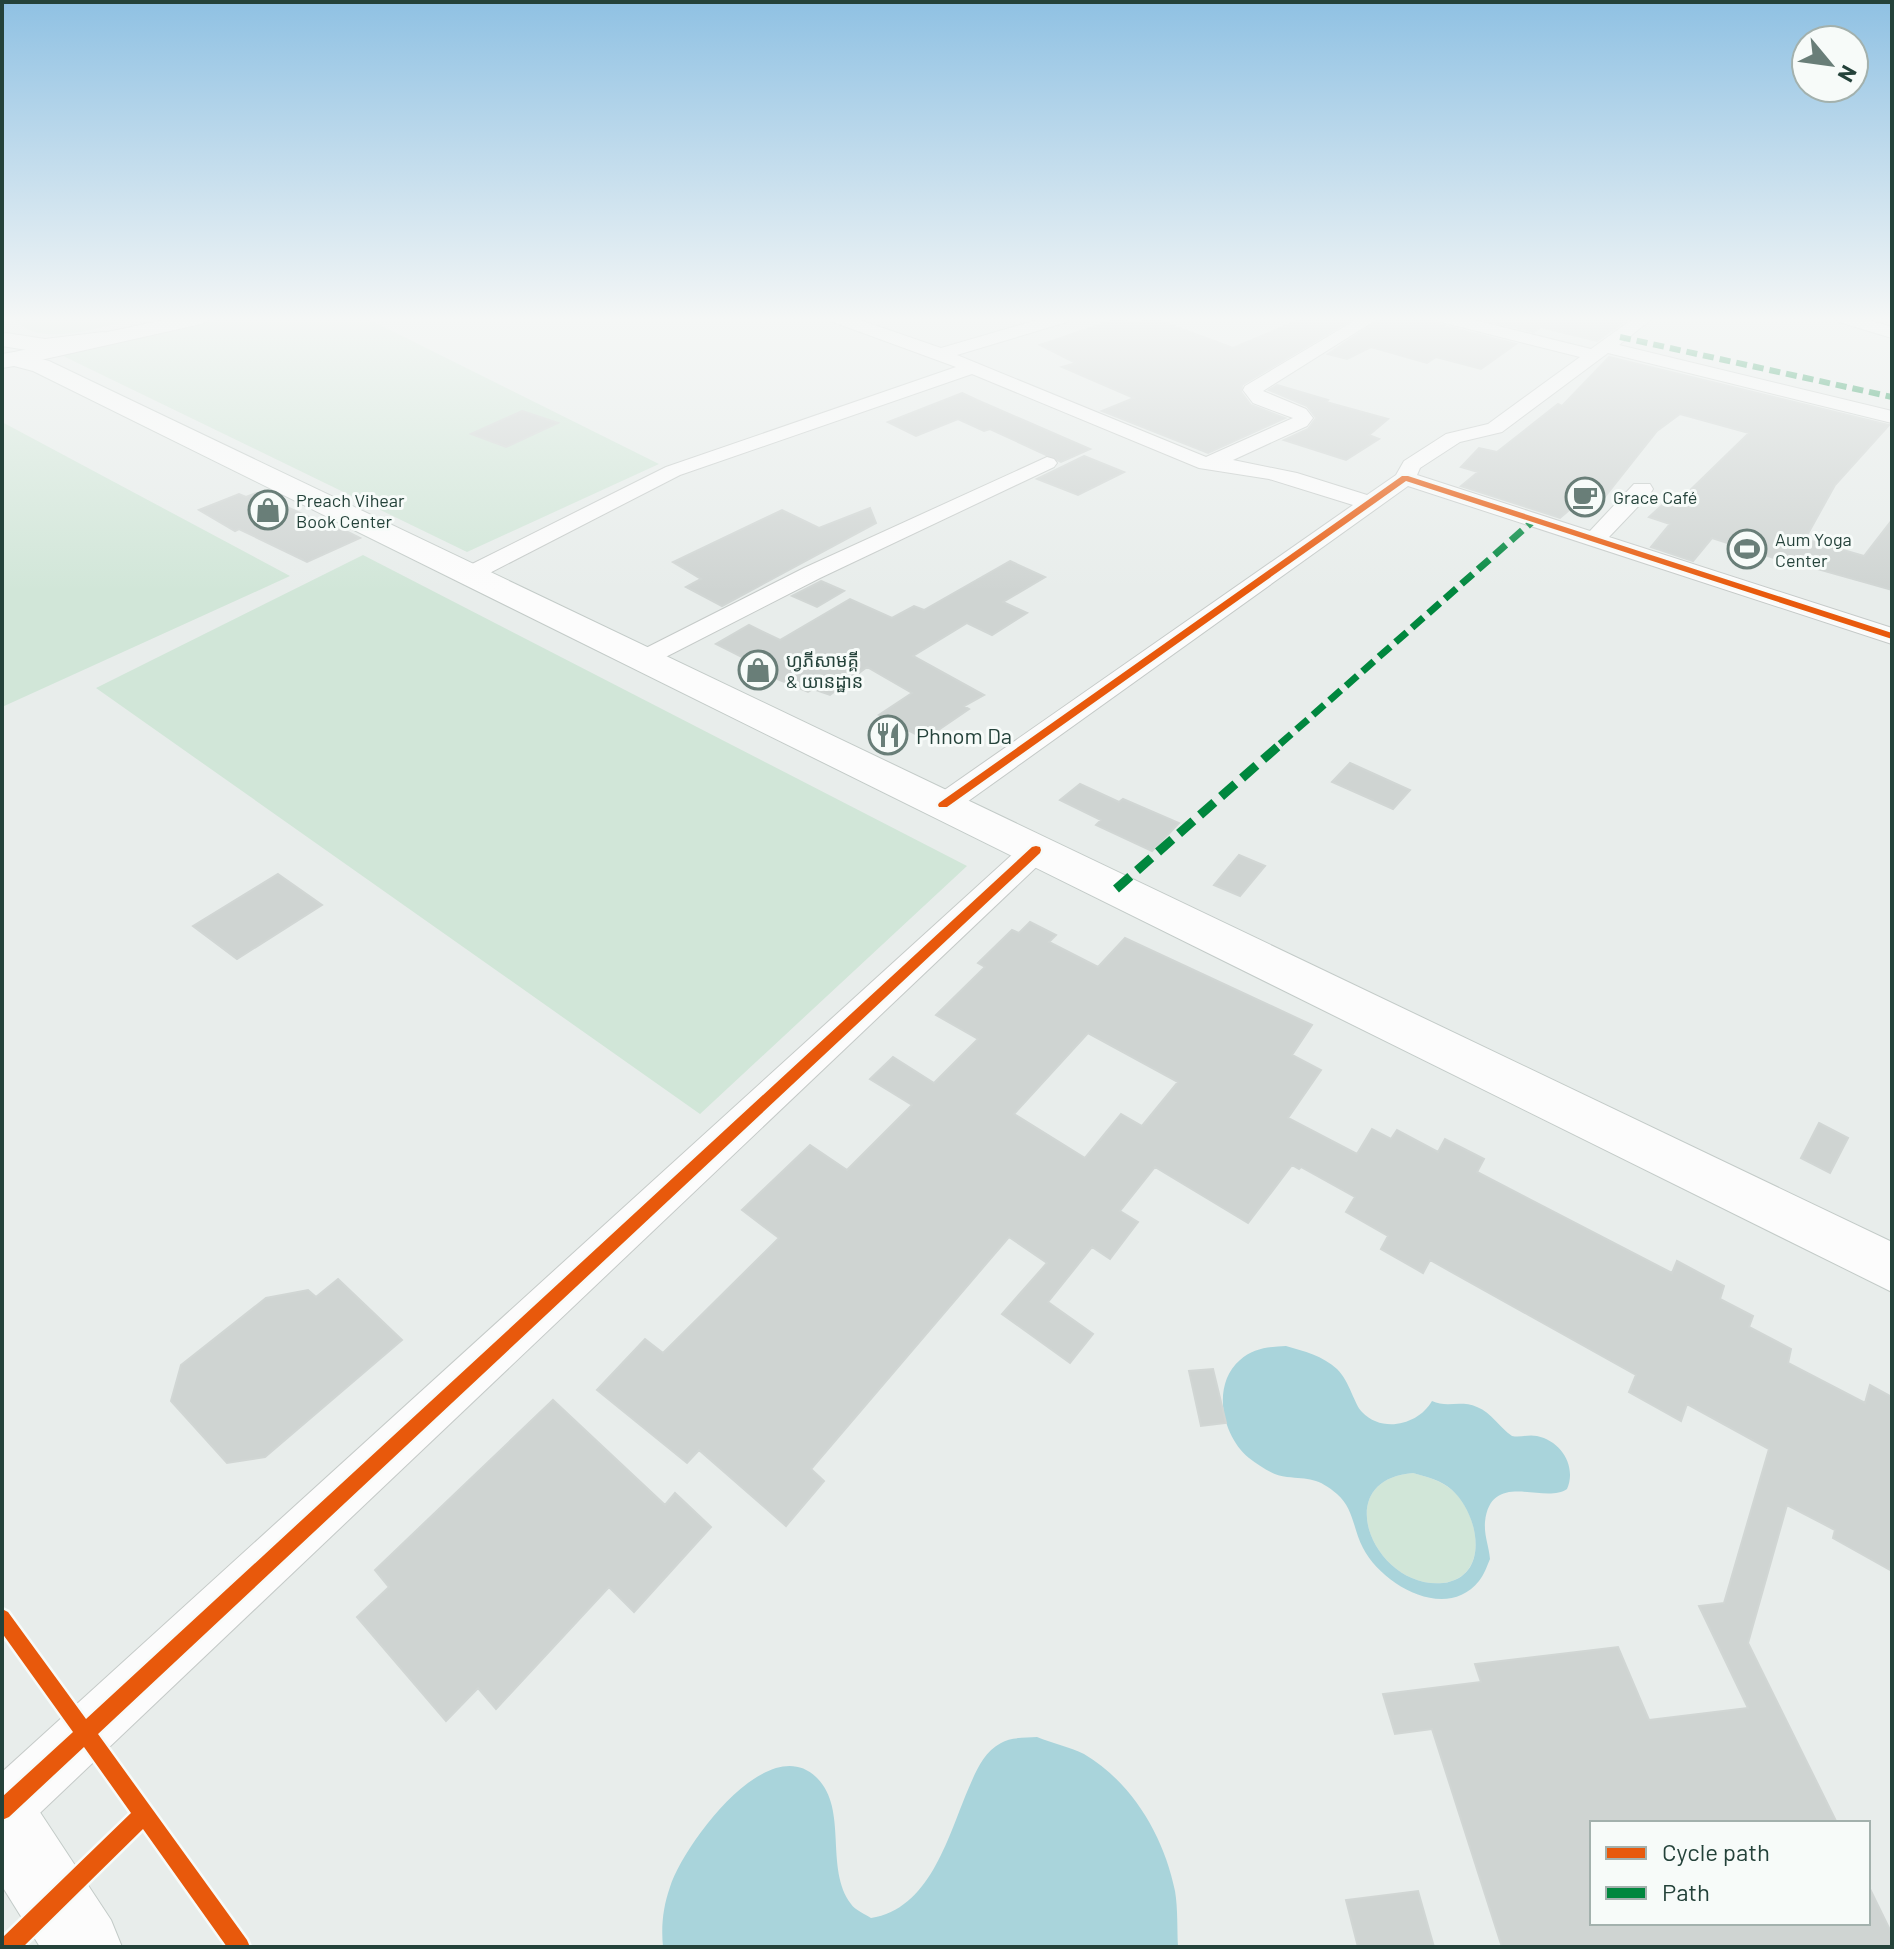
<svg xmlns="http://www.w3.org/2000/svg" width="1894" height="1949" viewBox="0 0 1894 1949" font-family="Barlow,'Noto Sans Khmer',sans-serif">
  <rect width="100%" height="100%" fill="#e8edeb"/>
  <path fill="#d1e6d8" d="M14 318H140C106 325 37 351 14 318Z
    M225 318H366L659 464 467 552 57 353Z
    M2 422 290 576 2 707Z
    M363 555 967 866 700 1114 96 688Z
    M1413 1473C1427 1477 1440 1480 1452 1490 1479 1513 1491 1577 1443 1583 1375 1590 1327 1480 1413 1473Z"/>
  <path fill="#a9d4db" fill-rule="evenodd" d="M1286 1346C1304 1351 1323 1356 1337 1369 1350 1382 1354 1404 1362 1412 1383 1434 1419 1424 1432 1401 1446 1408 1461 1400 1477 1407 1492 1413 1499 1427 1512 1436 1521 1438 1527 1434 1537 1436 1561 1441 1577 1466 1567 1489 1544 1505 1491 1469 1485 1522 1484 1536 1489 1546 1490 1559 1487 1566 1484 1575 1479 1581 1446 1622 1382 1585 1363 1548 1353 1529 1354 1509 1337 1494 1319 1478 1308 1479 1287 1477 1273 1476 1260 1466 1249 1458 1222 1436 1211 1385 1240 1360 1253 1348 1269 1347 1286 1346ZM1413 1473C1427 1477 1441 1480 1452 1490 1479 1514 1491 1577 1443 1583 1375 1590 1327 1480 1413 1473Z
    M1037 1737C1052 1743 1070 1747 1084 1754 1133 1783 1164 1837 1175 1891 1178 1909 1177 1929 1178 1947H663C661 1926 663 1907 670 1887 683 1846 767 1730 816 1777 849 1808 824 1868 851 1904 855 1910 865 1914 871 1918 929 1909 947 1840 967 1792 975 1774 982 1753 1001 1743 1010 1737 1026 1738 1037 1737Z"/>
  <path fill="#cfd4d2" stroke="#d1d6d4" stroke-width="2" fill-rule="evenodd" d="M1119 318 1133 324 1152 318 1233 348 1304 318H1354L1242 385 1241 392 1251 405 1285 418 1208 453 1102 411 1134 398 1062 367 1076 363 1040 345Z
    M1382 318H1436L1440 325 1516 344 1481 369 1436 357 1427 363 1371 347 1347 359 1328 354Z
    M1477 318H1629L1597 341 1540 327 1534 332Z
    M1609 357 1889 425 1835 485 1805 539 1864 556 1892 520V590L1807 566 1805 568 1712 538 1693 561 1651 547 1670 524 1649 517 1670 498 1679 501 1749 433 1680 414 1657 431 1599 504 1582 499 1560 518 1461 486 1478 472 1461 467 1479 448 1497 452 1558 404 1562 406Z
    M1277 385 1328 400 1326 402 1388 419 1369 435 1379 439 1346 460 1284 440 1308 429 1316 418 1307 406 1269 390Z
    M962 393 977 400 1090 449 1061 462 990 429 984 431 958 419 916 436 888 422Z
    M522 411 558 423 506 447 471 434Z
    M1084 456 1124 472 1078 495 1037 479Z
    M256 493 320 522 324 520 360 538 307 562 239 529 235 531 199 510 239 494 246 497Z
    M870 508 876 523 722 606 686 587 701 579 673 562 782 510 819 528Z
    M1010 561 1045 577 1003 602 1027 613 992 635 967 623 913 656 984 695 964 706 969 709 925 739 879 715 912 693 867 667 830 695 813 689 808 692 746 666 752 662 716 644 749 625 780 640 850 599 892 618 914 606 924 610Z
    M821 581 844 591 817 607 792 596Z
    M1350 763 1410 790 1393 809 1332 782Z
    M1080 784 1119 802 1123 799 1179 823 1152 851 1096 825 1101 820 1060 800Z
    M1239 855 1265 866 1240 896 1214 885Z
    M278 874 322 905 237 959 193 926Z
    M1030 922 1056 935 1049 942 1098 967 1125 938 1312 1025 1292 1055 1321 1070 1288 1118 1357 1154 1372 1129 1391 1139 1397 1130 1438 1152 1445 1139 1484 1159 1477 1172 1672 1273 1677 1261 1724 1286 1720 1299 1753 1316 1749 1327 1791 1349 1788 1363 1865 1403 1870 1385 1892 1397V1571L1833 1538 1835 1530 1787 1505 1748 1643 1837 1823H1592V1923H1868V1885L1892 1934V1947H1502L1432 1729 1395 1734 1383 1694 1481 1682 1475 1664 1618 1647 1649 1720 1748 1708 1699 1606 1724 1603 1769 1449 1687 1404 1681 1421 1629 1392 1636 1375 1430 1260 1423 1273 1381 1249 1388 1236 1346 1212 1355 1197 1301 1167 1299 1169 1292 1165 1248 1223 1155 1167 1120 1211 1138 1222 1110 1259 1092 1247 1048 1302 1093 1334 1070 1363 1002 1314 1047 1263 1009 1237 811 1469 824 1481 786 1526 699 1450 687 1463 597 1390 645 1339 663 1353 779 1238 742 1210 810 1145 847 1170 912 1105 870 1079 893 1057 934 1083 978 1039 936 1015 985 967 978 963 1012 930 1019 933ZM1088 1033 1178 1082 1142 1126 1121 1114 1085 1158 1014 1114Z
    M1819 1123 1848 1138 1830 1173 1801 1158Z
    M338 1279 402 1340 265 1457 227 1463 171 1401 181 1365 266 1298 308 1290 316 1297Z
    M1213 1369 1226 1423 1201 1426 1189 1371Z
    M553 1400 665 1505 675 1493 711 1527 634 1612 609 1587 496 1709 478 1688 446 1721 357 1617 389 1587 375 1570Z
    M1418 1891 1434 1947H1358L1346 1900Z"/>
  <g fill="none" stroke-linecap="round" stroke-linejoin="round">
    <g stroke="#c5cac8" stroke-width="2">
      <path id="minor" d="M830 318H854L941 348 1044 318H1069L1067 322 957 355 1206 457 1293 418 1253 403 1243 390 1245 386 1359 318H1379L1263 391 1306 409 1313 418 1307 426 1233 460 1297 473 1367 495 1396 475 1404 461 1446 434 1488 424 1580 357 1441 322 1439 318H1466L1591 349 1634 318H1653L1619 345 1892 411V423L1608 353 1502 432 1460 442 1420 468 1417 475 1590 531 1634 484H1650L1653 489 1650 494 1609 537 1892 628V644L1408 486 953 812 943 814 933 812 928 805 933 798 1353 505 1269 479 1199 468 972 374 680 475 476 580H460L456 575 460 570 666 467 956 367 833 322Z
        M1836 318H1861L1892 327V338L1839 322Z
        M1047 457 1054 459 1057 463 1054 467 820 578 650 665H632L628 660 632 655 804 568Z
        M1036 840 1047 843 1051 850 1047 857 22 1830 2 1838V1772L1025 843Z"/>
    </g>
    <g stroke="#c5cac8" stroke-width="2">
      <path id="tertiary" d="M173 318H212L201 324 14 366 3 359 14 352Z"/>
    </g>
    <g stroke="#c3cbc8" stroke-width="2">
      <path id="secondary" d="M103 332 111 334 114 339 111 344 45 353 2 346V334L6 333 45 339Z
        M14 352 49 361 1892 1242V1292L33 371 14 366 2 368V354Z
        M2 1784 28 1794 111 1920 122 1947H40L2 1886Z"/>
    </g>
    <use href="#minor" fill="#fcfcfc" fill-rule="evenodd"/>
    <use href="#tertiary" fill="#fcfcfc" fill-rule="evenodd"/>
    <use href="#secondary" fill="#fcfcfc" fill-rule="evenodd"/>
    <path stroke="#00873e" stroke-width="6" stroke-dasharray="11 6" stroke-linecap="butt" d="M1620 337 1892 397"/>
    <path stroke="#00873e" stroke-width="7" stroke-dasharray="15 7" stroke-linecap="butt" d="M1280 744 1533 521"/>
    <path stroke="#00873e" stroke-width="9" stroke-dasharray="19 9" stroke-linecap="butt" d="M1116 889 1283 742"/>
    <g stroke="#f7fbf9" stroke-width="5">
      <path id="cycleway" d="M1402 476H1408L1892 633V639L1406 481 947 807H939L938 805 939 803Z
        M1036 846 1040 847 1041 850 1040 853 98 1734 247 1940 250 1947H227L143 1829 23 1947H2V1938L131 1813 84 1747 9 1817 2 1820V1797L73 1732 2 1633V1609L8 1612 86 1719 1032 847Z"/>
    </g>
    <use href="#cycleway" fill="#e8590c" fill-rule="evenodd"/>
  </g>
  <linearGradient id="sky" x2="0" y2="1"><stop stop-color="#8fc1e3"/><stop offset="0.54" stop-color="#f5f7f6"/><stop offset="1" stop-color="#f5f7f6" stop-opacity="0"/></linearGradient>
  <rect width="1894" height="591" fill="url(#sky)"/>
  <defs>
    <g id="cafe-ring" transform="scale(2)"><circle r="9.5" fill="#f7fbf9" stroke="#697e78" stroke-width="1.5"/><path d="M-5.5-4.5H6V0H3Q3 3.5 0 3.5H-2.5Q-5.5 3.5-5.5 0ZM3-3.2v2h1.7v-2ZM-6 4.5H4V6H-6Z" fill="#697e78"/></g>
    <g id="shop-ring" transform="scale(2)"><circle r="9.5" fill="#f7fbf9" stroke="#697e78" stroke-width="1.5"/><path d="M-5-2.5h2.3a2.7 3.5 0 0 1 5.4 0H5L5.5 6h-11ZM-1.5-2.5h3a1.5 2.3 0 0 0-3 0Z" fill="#697e78"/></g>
    <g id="stadium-ring" transform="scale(2)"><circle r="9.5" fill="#f7fbf9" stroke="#697e78" stroke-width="1.5"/><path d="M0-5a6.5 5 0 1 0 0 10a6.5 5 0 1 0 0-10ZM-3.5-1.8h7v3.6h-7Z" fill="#697e78"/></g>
    <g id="restaurant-ring" transform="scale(2)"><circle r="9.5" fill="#f7fbf9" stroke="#697e78" stroke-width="1.5"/><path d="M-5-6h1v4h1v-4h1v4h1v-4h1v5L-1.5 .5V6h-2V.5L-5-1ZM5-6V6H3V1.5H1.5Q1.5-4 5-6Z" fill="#697e78"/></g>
  </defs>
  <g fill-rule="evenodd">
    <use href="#cafe-ring" x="1585" y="497"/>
    <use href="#shop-ring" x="268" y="510"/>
    <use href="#stadium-ring" x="1747" y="549"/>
    <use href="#shop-ring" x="758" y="670"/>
    <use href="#restaurant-ring" x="888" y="735"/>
  </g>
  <g text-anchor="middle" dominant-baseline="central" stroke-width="6" stroke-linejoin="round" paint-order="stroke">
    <g font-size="18" fill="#24423a" stroke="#f7fbf9" text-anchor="start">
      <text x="1613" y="497">Grace Café</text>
      <text x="296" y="500">Preach Vihear<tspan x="296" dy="21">Book Center</tspan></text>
      <text x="1775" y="539">Aum Yoga<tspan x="1775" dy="21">Center</tspan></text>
      <text x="786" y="660">ហ្វភីសាមគ្គី<tspan x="786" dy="21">&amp; យានដ្ឋាន</tspan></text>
    </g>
    <g font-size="22" fill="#24423a" stroke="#f7fbf9" text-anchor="start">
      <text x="916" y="735">Phnom Da</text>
    </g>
  </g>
  <rect width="1894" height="1949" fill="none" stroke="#24423a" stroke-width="8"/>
  <rect x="1590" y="1821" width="280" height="104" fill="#f7fbf9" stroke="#a3b1ad" stroke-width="2"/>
  <rect x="1606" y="1847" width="40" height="12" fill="#e8590c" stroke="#a3b1ad" stroke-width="2"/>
  <text x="1662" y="1861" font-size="24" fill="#24423a">Cycle path</text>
  <rect x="1606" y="1887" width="40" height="12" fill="#00873e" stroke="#a3b1ad" stroke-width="2"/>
  <text x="1662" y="1901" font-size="24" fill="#24423a">Path</text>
  <g transform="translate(1830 64) rotate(119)"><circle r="38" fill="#f7fbf9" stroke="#a3b1ad" stroke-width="2"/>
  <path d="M0-6L14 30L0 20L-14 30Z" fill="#697e78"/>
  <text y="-12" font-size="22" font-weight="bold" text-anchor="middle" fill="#24423a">N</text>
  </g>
</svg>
